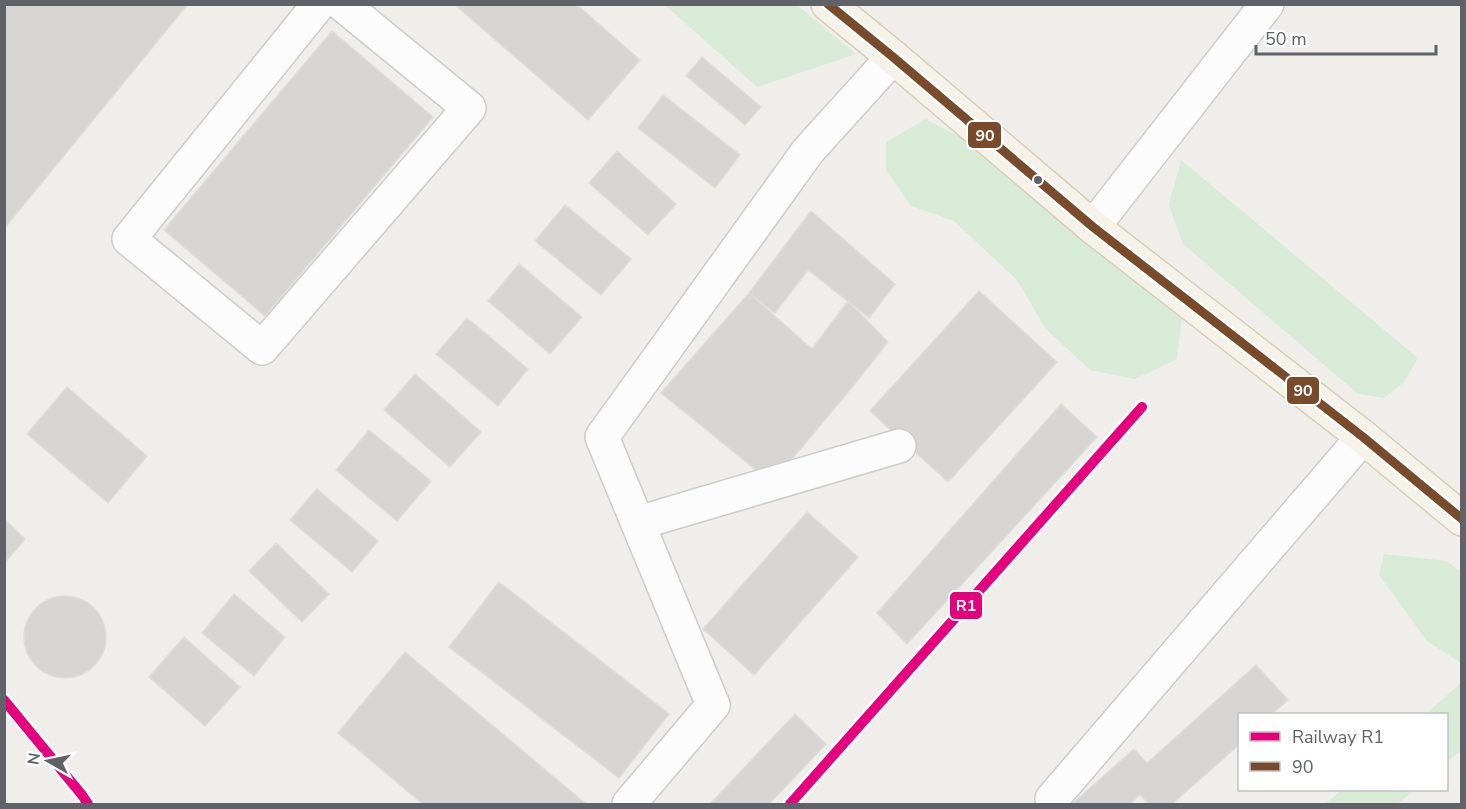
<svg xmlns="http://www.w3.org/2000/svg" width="1466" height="809" viewBox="0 0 1466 809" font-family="'Nunito Sans',sans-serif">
  <rect width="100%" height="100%" fill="#efeeea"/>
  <path fill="#d8ebd6" d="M665 5H797L856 54 757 87Z
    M926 119 1002 160 1182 317 1177 359 1135 379 1090 370 1046 329 1017 280 954 221 911 206 886 170V142Z
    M1181 160 1418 358 1404 382 1384 398 1358 394 1183 244 1169 205Z
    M1384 554 1446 561 1461 572V663L1427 641 1379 575Z
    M1461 683V750L1447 762 1446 714H1426Z
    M1342 790H1415L1397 804H1325Z"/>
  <path fill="#d6d5d3" stroke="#deddd9" stroke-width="1.5" d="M4 4H188L4 229Z
    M454 4H576L640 60 588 120Z
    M332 31 433 117 265 316 164 230Z
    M702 57 761 107 745 125 686 76Z
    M663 95 740 155 715 188 638 128Z
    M617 151 676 204 648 235 589 183Z
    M565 205 631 259 601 295 535 241Z
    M811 211 895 284 869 318 808 270 775 313 749 293Z
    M519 264 582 317 550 354 488 301Z
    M979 291 1057 362 948 482 870 411Z
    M749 293 812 349 848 301 888 342 854 385 772 483 661 393Z
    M467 318 528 369 498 406 436 354Z
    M415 374 481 432 450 467 384 410Z
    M67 387 147 456 108 503 27 434Z
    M1061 404 1097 437 907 644 877 613Z
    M369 430 431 481 397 521 336 470Z
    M317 489 378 541 352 572 290 520Z
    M807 512 858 557 754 675 703 629Z
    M4 519 25 539 4 564Z
    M276 543 329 594 302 622 249 571Z
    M499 582 669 714 619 778 449 647Z
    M234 594 285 637 254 676 202 633Z
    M24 637a41 41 0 1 1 82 0a41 41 0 1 1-82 0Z
    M184 637 240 687 205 726 149 677Z
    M405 652 586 804H423L338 733Z
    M1256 665 1288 700 1272 714H1240V744L1172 804H1149L1140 795 1130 804H1072L1134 749 1147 763Z
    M795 714 826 744 769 804H710Z"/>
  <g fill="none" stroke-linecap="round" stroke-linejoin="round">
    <g stroke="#cbcccc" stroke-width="36">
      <path id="minor" d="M319 4 129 239 262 348 469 108 342 4
        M1093 227 1267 4
        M638 523 899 446
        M1052 799 1363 437
        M629 804 713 705 602 437 808 151 893 57"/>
    </g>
    <g stroke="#d7ceb8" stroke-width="36">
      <path id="major" d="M828 4 893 57 1093 227 1363 437 1462 519"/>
    </g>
    <use href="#minor" stroke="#fdfcfc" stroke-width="33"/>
    <use href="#major" stroke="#f4f2e9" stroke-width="33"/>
    <g stroke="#fff" stroke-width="14">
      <path id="bus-1" d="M828 4 893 57 1093 227 1363 437 1462 519"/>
    </g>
    <use href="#bus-1" stroke="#7a4b2a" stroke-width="9"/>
    <g stroke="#fff" stroke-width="15">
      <path id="rail-1" d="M4 700 82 795 88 804
        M790 804 1142 407"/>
    </g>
    <use href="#rail-1" stroke="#e5007d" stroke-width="10"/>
  </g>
  <circle fill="#5f6368" stroke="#fff" stroke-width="2" cx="1038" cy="180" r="5"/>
  <g stroke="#fff" stroke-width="2">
    <rect x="967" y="121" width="35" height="28" rx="6" fill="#7a4b2a"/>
    <rect x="1286" y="376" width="34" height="29" rx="6" fill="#7a4b2a"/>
    <rect x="949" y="591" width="34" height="29" rx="6" fill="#e5007d"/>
  </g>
  <g font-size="16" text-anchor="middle" font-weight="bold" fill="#fff">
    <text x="985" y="141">90</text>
    <text x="1303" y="396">90</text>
    <text x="966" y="611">R1</text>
  </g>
  <rect width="1466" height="809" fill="none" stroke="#5f6368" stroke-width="12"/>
  <rect x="1238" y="713" width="210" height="78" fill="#ffffff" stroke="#bfc1c3" stroke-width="1.5"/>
  <rect x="1250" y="732" width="30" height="9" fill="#e5007d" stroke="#bfc1c3" stroke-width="1.5"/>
  <text x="1292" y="743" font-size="18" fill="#5f6368">Railway R1</text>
  <rect x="1250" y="762" width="30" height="9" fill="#7a4b2a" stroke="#bfc1c3" stroke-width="1.5"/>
  <text x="1292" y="773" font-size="18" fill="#5f6368">90</text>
  <g transform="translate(48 761) rotate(279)" stroke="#ffffff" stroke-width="4.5" paint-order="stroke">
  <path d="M0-4.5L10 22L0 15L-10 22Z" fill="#5f6368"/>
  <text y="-9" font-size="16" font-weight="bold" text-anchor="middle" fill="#5f6368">N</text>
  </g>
  <path d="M1256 45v9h180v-9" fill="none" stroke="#5f6368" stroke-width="3"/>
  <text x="1265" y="45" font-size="18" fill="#5f6368" stroke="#ffffff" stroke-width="4.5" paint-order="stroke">50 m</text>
</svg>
